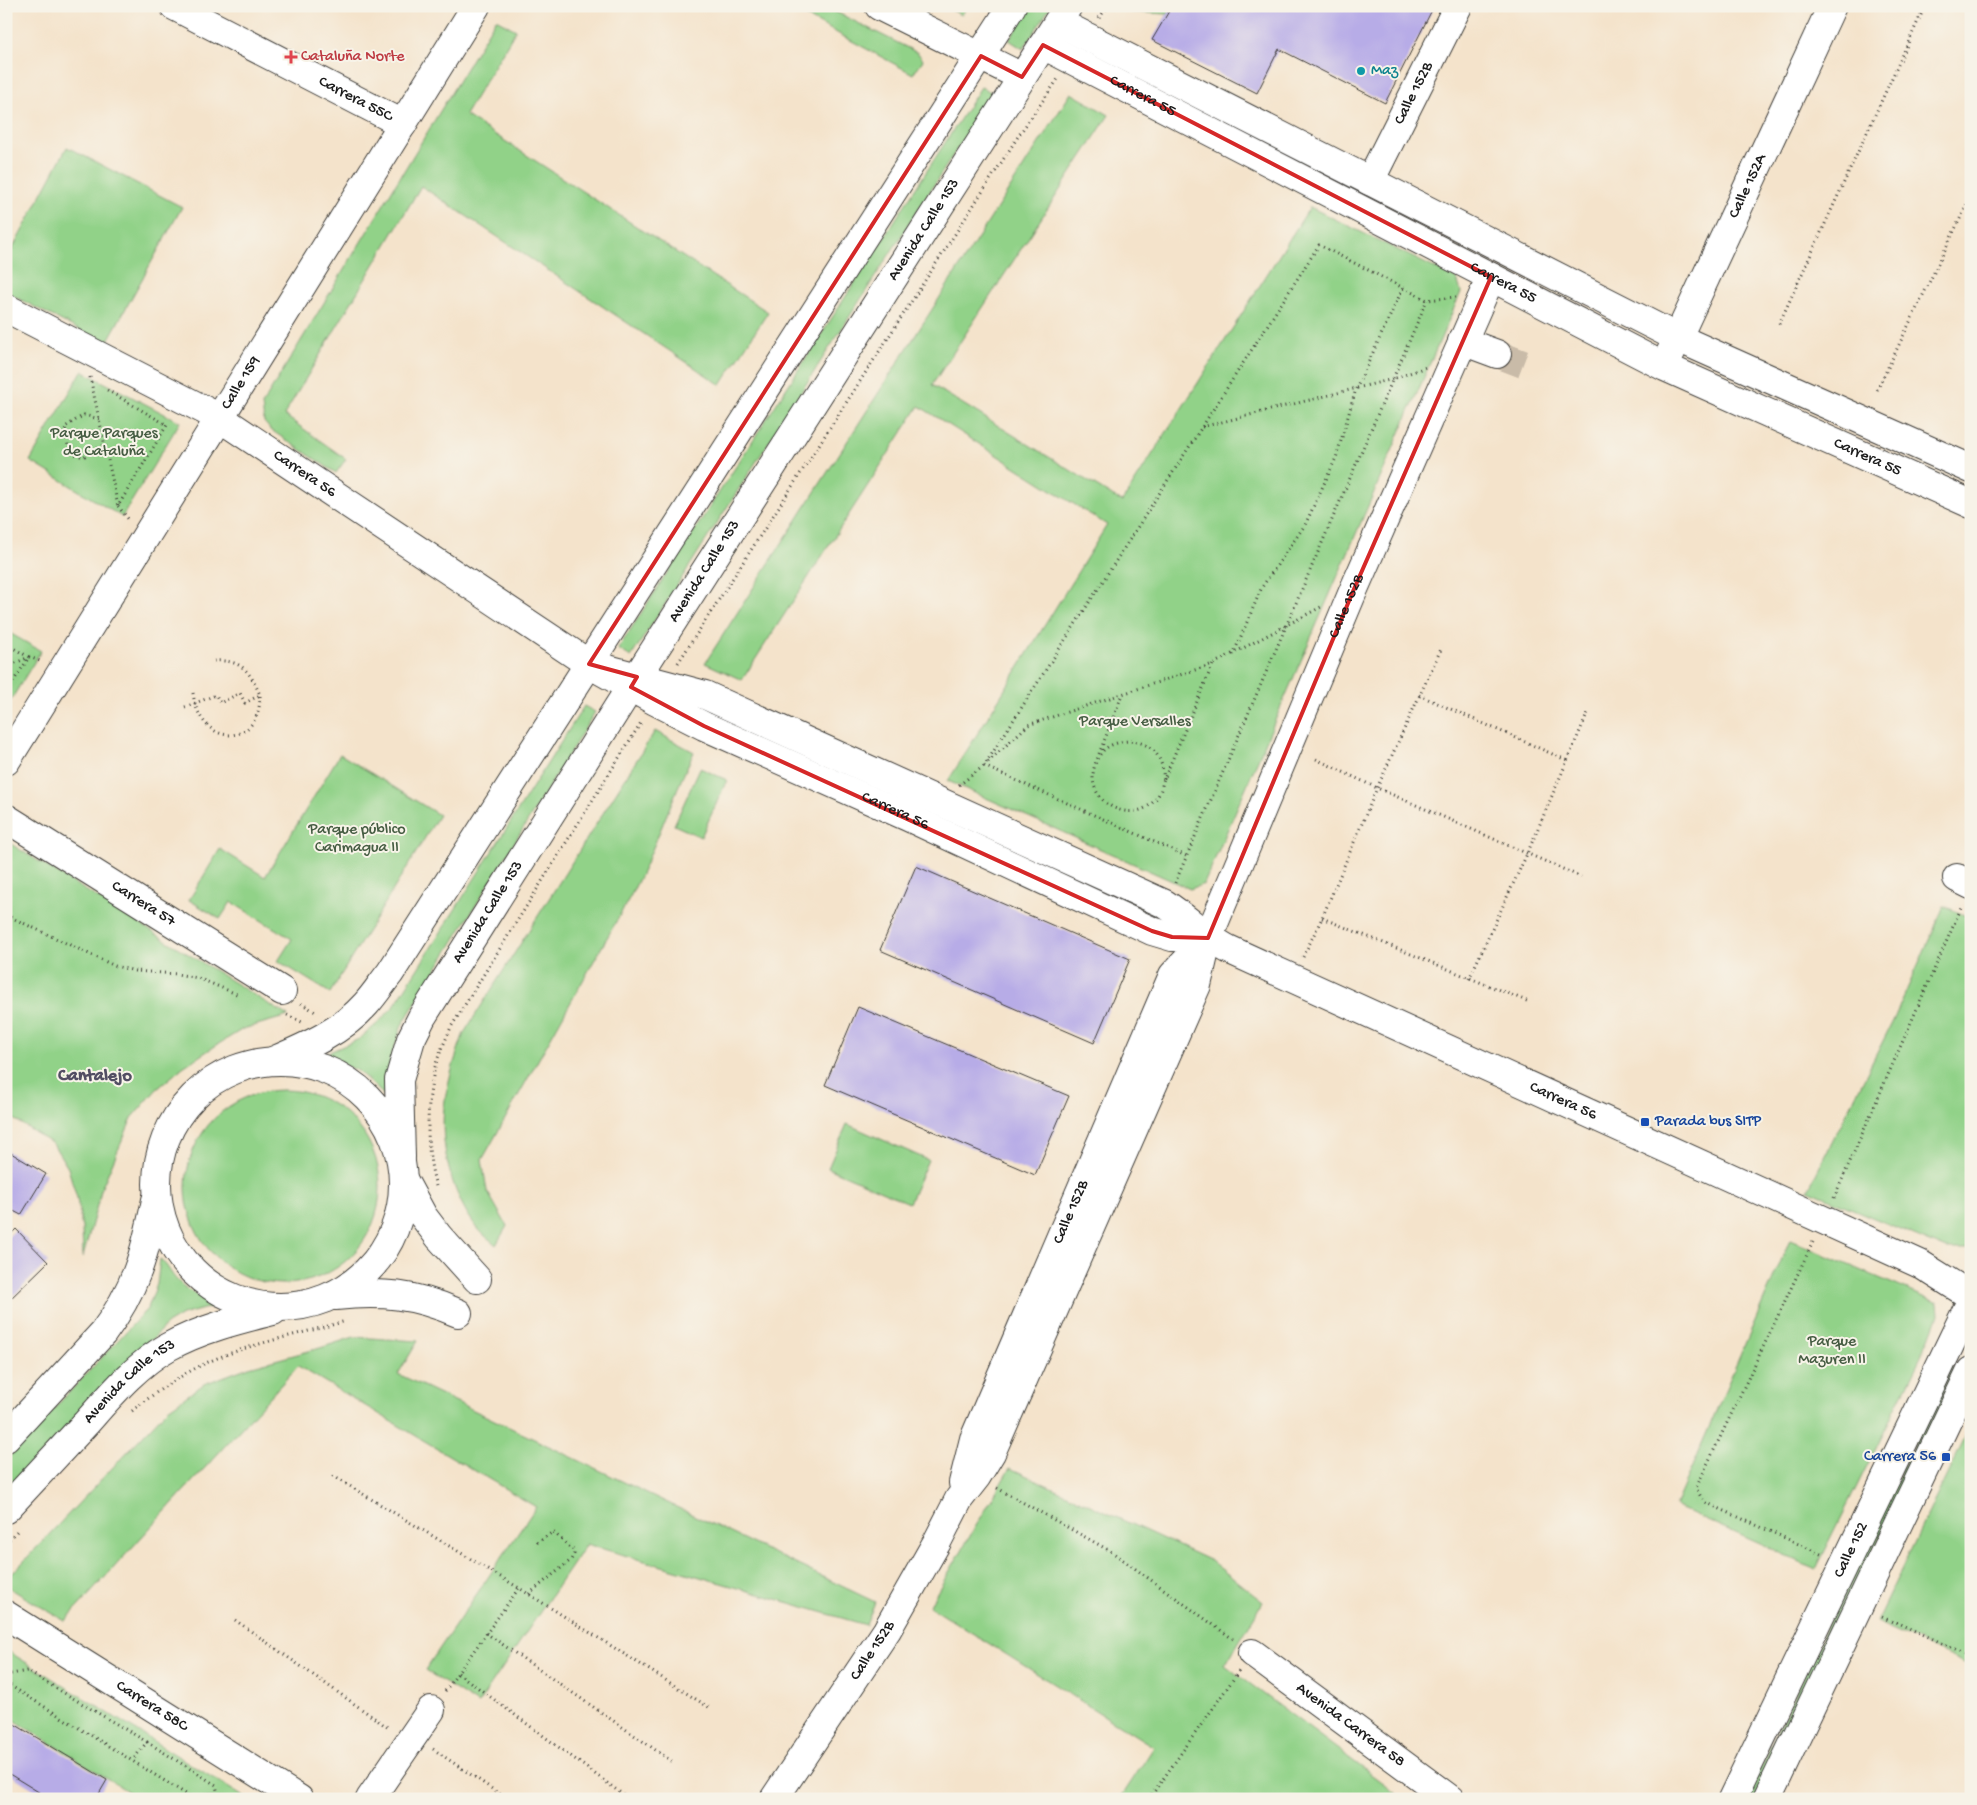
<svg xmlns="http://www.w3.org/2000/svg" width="1977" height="1805" viewBox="0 0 1977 1805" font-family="'Gochi Hand',sans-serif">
  <rect width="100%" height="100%" fill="#f7f3e8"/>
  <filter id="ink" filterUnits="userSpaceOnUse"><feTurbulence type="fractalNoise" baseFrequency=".02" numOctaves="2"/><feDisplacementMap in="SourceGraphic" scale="10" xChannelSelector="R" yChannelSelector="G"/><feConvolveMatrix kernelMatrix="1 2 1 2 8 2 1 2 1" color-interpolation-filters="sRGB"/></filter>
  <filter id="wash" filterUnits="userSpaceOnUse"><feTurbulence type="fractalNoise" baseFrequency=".0096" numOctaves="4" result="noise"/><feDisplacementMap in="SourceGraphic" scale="20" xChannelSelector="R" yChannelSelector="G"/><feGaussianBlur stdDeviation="1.12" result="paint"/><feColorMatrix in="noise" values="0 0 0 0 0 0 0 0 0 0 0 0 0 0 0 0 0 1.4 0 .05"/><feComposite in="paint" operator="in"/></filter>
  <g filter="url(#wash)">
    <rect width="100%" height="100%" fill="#f4e3cb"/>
    <path fill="#91d288" stroke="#567752" d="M787 6H824L918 53 923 60 913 74Z
      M943 6H967L962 15Z
      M1031 6H1051L1023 49 1009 40Z
      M1134 6H1172L1167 14 1131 12Z
      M496 19 516 30 465 115 768 312 721 385 421 186 284 415 346 459 336 473 271 430 264 422 262 405Z
      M981 87 993 93 631 657 618 649Z
      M1071 93 1109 115 932 385 1122 502 1310 207 1457 279 1461 292 1204 884 1190 889 948 781 1107 525 919 406 742 680 705 663Z
      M67 147 182 207 106 344 6 292V261Z
      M82 371 180 422 122 517 30 461Z
      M6 631 41 651 6 708Z
      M584 706 595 712 402 1025 391 1058 387 1096H385L358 1071 326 1058 325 1054 359 1039 377 1024 394 1006Z
      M655 731 694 752C671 799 655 849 631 895L482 1160 487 1191 507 1226 496 1245C491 1240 484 1236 479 1230 451 1197 438 1142 445 1100 449 1077 456 1055 464 1033Z
      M340 754 439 815 330 993 278 961 292 939 231 902 220 919 189 900 220 849 265 877Z
      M700 768 727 780 701 837 674 825Z
      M6 841 288 1016 243 1029 212 1048 183 1067 156 1090 132 1118 102 1187 83 1257 82 1228 77 1198 68 1168 53 1144 6 1114Z
      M1944 906 1971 918 1970 1249H1947L1808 1190 1893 1021Z
      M186 1187a97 97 0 1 1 194 0a97 97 0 1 1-194 0Z
      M847 1124 928 1160 909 1203 828 1168Z
      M1790 1240 1938 1303 1939 1314 1930 1338 1816 1569 1675 1506Z
      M160 1259C166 1263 170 1272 175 1278 185 1290 199 1296 213 1301L214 1306 182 1315 167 1324 6 1491V1460L148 1308 157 1284Z
      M354 1337 418 1341 398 1374 875 1602 866 1625 586 1544 478 1704 425 1670 536 1507 298 1366 65 1621 6 1586V1580L168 1409 204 1384 249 1367 320 1348Z
      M1951 1367 1959 1370 1756 1799H1745Z
      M1971 1425V1665L1876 1622Z
      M1010 1468 1211 1561 1263 1602 1225 1665 1404 1799H1120L1154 1747 929 1606Z
      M6 1650 247 1799H140L6 1715Z"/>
    <g id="blocks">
      <path fill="#b7ace7" d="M1172 6H1434L1385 103 1279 49 1257 93 1152 40Z
        M916 866 1130 959 1094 1043 880 950Z
        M858 1007 1069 1096 1035 1175 825 1085Z
        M6 1150 46 1174 21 1215 6 1207Z
        M16 1229 48 1262 6 1303V1239Z
        M6 1719 107 1780 96 1799H50L6 1772Z"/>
    </g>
  </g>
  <g filter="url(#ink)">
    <use href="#blocks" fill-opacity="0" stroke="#3c3a36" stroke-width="1"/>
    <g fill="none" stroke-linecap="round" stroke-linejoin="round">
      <path stroke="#c9bba8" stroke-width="28" stroke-dasharray="28 14" stroke-linecap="butt" d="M1497 354 1523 364"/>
      <g stroke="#3c3a36" stroke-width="30">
        <g id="minor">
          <path id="s1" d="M174 6 403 124"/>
          <path d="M879 6 1022 77"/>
          <path d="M1058 22 1678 338 1971 469"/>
          <path id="s2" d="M1043 45 1665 367 1971 504"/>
          <path id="s3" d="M1370 181 1458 6"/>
          <path id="s4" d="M6 308 220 418 589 664 655 701 704 726 908 817 1152 931 1172 937 1208 938"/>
          <path d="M1462 341 1497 354"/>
          <path id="s5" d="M1670 354 1832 6"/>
          <path id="s6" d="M589 664 705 695 718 701 1165 904C1187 918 1205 937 1228 949L1920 1264 1971 1296"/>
          <path id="s7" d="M6 761 476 6"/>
          <path id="s8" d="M6 818 282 991"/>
          <path d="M1957 878 1971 885"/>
          <path d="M404 1181 423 1216 439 1237 477 1279"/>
          <path d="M335 1296C381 1291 415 1294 458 1313"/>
          <path id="s9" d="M963 1483 974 1439 1173 975 1207 939"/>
          <path id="s10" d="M6 1615 299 1799"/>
          <path id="s11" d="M1252 1653 1450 1799"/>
          <path d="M370 1799 431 1710"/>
          <path id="s12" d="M774 1799 887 1630 937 1542 959 1499 977 1476 991 1453 1197 985 1208 938 1354 589 1491 277"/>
          <path id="s13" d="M1732 1799 1971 1301"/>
          <path d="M1767 1799 1971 1371"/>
        </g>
      </g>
      <g stroke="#3c3a36" stroke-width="30">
        <g id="major">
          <path d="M275 1060C308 1046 342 1031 366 1004 375 994 382 983 390 973L1012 6"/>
          <circle cx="280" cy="1184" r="123"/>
          <path id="s14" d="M401 1157 399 1080 411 1039 422 1017 637 677 1068 6"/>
          <path d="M6 1438 103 1333C136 1289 145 1253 156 1200"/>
          <path id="s15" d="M6 1509C33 1480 60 1451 87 1422 111 1395 136 1365 168 1347 201 1329 237 1320 273 1311"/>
        </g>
      </g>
      <path stroke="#3c3a36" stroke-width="3" stroke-dasharray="1 4" stroke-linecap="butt" d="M1099 18 1108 6
        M1779 324 1925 6
        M90 377 118 506 167 425 107 390
        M1877 390 1971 196
        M99 419 84 415 65 427 69 452 83 457 104 445
        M1202 427 1393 379 1426 367
        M118 506 129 520
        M6 644 29 657 6 693
        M1233 655 1262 587 1305 525 1336 458 1356 389 1403 288
        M678 663 1021 132 1058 79
        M6 667 29 657 40 661
        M193 693C200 749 261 748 260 695
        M1419 695 1566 760
        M185 707 216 695 220 703 240 693 245 703 260 695C250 671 241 659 214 661
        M1099 754 1122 695
        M1316 759 1377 788 1581 877
        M988 762 1028 725 1213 664 1321 607
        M1164 779C1163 774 1163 768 1161 763 1155 743 1132 737 1114 744 1105 747 1099 754 1096 762 1079 804 1139 831 1159 794 1162 789 1162 783 1164 779L1213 664
        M959 785 984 766
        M1186 856 984 766 1319 245 1427 300 1456 297
        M1175 883 1427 300
        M6 915 115 966 135 971 177 974 198 978 239 995
        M1322 918 1529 1002
        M1303 957 1322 918 1377 788 1442 647
        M1469 979 1527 854 1589 710
        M301 1003 317 1013
        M287 1015 302 1022
        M436 1186C425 1148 426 1105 435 1067 439 1053 446 1040 451 1027L642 721
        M1834 1198 1962 906
        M1813 1242 1696 1488 1701 1497 1707 1503 1823 1555
        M132 1411C162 1387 195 1365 231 1353 268 1340 308 1332 346 1321
        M333 1476 519 1588 710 1708
        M997 1488 1112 1552 1233 1639
        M6 1543 17 1531
        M529 1594 571 1560 574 1554 573 1550 553 1532 535 1544
        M1882 1616 1971 1656
        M235 1620 390 1729
        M486 1633 673 1762
        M458 1673 629 1799
        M6 1675 27 1671 147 1742 132 1761
        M6 1683 194 1799
        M445 1691 519 1588
        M147 1742 216 1785 219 1799
        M433 1749 507 1799
        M1149 1799 1239 1671"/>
      <use href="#minor" stroke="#fff" stroke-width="28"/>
      <use href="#major" stroke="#fff" stroke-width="28"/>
    </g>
  </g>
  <path fill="none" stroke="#d62828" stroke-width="4" stroke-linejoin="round" d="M1043 45 1491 277 1354 589 1208 938 1172 937 1152 931 704 726 631 687 637 677 589 664 981 56 1022 77Z"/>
  <path fill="#e0444e" stroke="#f7f3e8" stroke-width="2" d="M288.5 49.5h5v5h5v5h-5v5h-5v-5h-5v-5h5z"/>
  <circle fill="#0f9aa8" stroke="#f7f3e8" stroke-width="2" cx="1361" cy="71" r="5"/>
  <g fill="#1a4fb4" stroke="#f7f3e8" stroke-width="2">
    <rect x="1640" y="1117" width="10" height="10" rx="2.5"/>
    <rect x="1941" y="1452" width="10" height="10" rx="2.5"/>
  </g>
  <g text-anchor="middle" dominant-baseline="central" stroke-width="4" stroke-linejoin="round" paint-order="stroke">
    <g font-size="16" fill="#be3a42" stroke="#f7f3e8" text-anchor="start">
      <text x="301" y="57">Cataluña Norte</text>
    </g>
    <g font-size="16" fill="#0d838f" stroke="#f7f3e8" text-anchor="start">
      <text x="1371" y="71">Maz</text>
    </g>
    <g font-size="16" fill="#1c1c1c" stroke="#f7f3e8">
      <text stroke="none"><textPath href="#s3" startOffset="98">Calle 152B</textPath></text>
      <text stroke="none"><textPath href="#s2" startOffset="112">Carrera 55</textPath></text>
      <text stroke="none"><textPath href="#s1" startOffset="204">Carrera 55C</textPath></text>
      <text stroke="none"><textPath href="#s5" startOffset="185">Calle 152A</textPath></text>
      <text stroke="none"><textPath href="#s14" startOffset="1078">Avenida Calle 153</textPath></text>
      <text stroke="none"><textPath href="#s2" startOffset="518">Carrera 55</textPath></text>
      <text stroke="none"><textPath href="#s7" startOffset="445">Calle 159</textPath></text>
      <text stroke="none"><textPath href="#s2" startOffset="922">Carrera 55</textPath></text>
      <text stroke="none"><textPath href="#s4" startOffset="342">Carrera 56</textPath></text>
      <text stroke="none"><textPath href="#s14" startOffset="672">Avenida Calle 153</textPath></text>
      <text stroke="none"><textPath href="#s12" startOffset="1328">Calle 152B</textPath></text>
      <text stroke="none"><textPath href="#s4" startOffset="1024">Carrera 56</textPath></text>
      <text stroke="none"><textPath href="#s8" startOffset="162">Carrera 57</textPath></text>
      <text stroke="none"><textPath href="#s14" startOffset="268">Avenida Calle 153</textPath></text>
      <text stroke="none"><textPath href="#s6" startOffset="1071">Carrera 56</textPath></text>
      <text stroke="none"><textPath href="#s9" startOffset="292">Calle 152B</textPath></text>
      <text stroke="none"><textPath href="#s15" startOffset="178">Avenida Calle 153</textPath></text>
      <text stroke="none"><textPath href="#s13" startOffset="276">Calle 152</textPath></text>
      <text stroke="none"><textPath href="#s12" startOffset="178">Calle 152B</textPath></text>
      <text stroke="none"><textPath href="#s10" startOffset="172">Carrera 58C</textPath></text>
      <text stroke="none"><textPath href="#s11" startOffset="122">Avenida Carrera 58</textPath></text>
    </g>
    <g font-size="16" fill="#455c42" stroke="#f7f3e8">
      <text x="104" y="434">Parque Parques<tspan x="104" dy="18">de Cataluña</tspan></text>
      <text x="1135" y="722">Parque Versalles</text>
      <text x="357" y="830">Parque público<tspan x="357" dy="18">Carimagua II</tspan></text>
      <text x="1832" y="1342">Parque<tspan x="1832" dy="18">Mazuren II</tspan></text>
    </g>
    <g font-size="16" fill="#164399" stroke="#f7f3e8" text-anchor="start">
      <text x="1655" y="1122">Parada bus SITP</text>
      <text x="1936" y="1457" text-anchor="end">Carrera 56</text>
    </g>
    <g font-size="18" font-weight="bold" fill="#524e63" stroke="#f7f3e8">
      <text x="95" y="1076">Cantalejo</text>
    </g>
  </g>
  <rect width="1977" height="1805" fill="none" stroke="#f7f3e8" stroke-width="25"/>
</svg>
